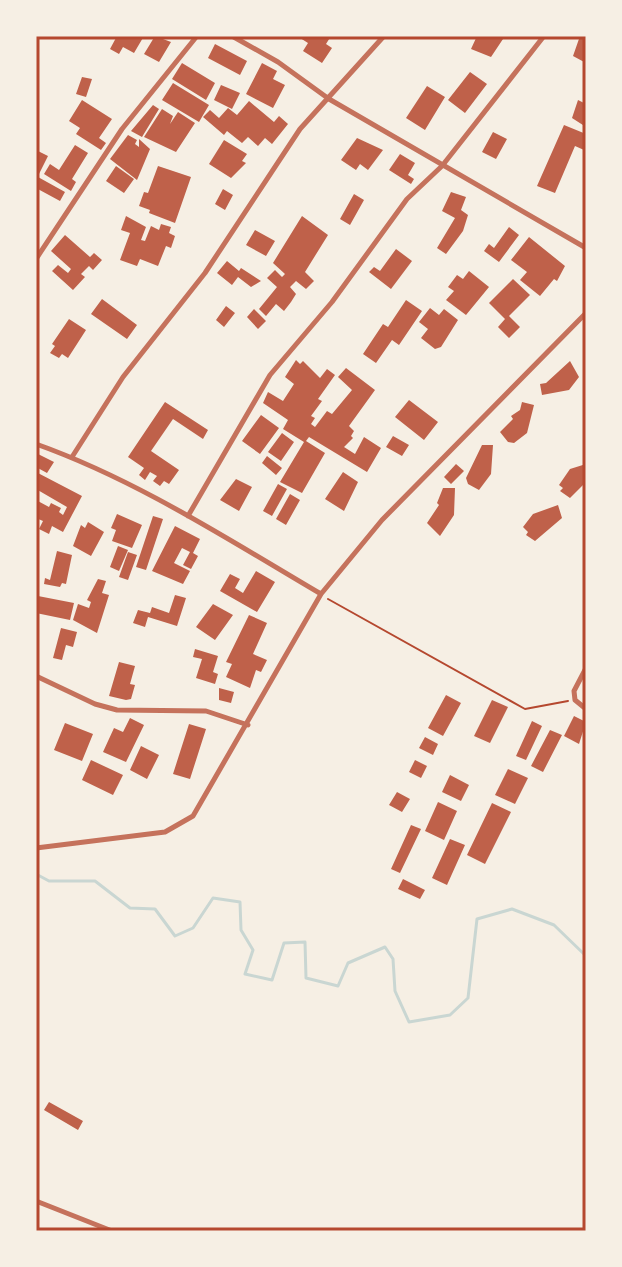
<svg xmlns="http://www.w3.org/2000/svg" width="622" height="1267" viewBox="0 0 622 1267" font-family="Rubik,sans-serif">
  <rect width="100%" height="100%" fill="#f6efe4"/>
  <g fill="none" stroke-linecap="round" stroke-linejoin="round">
    <path stroke="#c9d6d2" stroke-width="3" d="M36 874 49 881H95L130 908 155 909 175 936 193 928 213 898 240 902 241 930 253 950 245 974 272 980 284 943 305 942 306 978 338 986 348 963 385 947 393 959 395 991 409 1022 450 1015 468 998 477 919 512 909 554 925 586 956"/>
  </g>
  <path fill="#bf614a" d="M117 36H144L134 53 123 47 119 54 110 49Z
    M155 36 171 42 159 62 144 54Z
    M297 36H331L326 44 332 48 322 63 303 51 308 43Z
    M477 36H505L491 57 471 49Z
    M580 36H586V63L573 56Z
    M215 44 247 61 240 75 208 58Z
    M182 63 215 83 206 100 172 79Z
    M262 63 277 71 273 79 285 85 273 108 246 94Z
    M470 72 487 84 465 113 448 100Z
    M82 77 92 79 86 97 76 94Z
    M173 83 209 105 199 122 162 100Z
    M221 85 240 93 232 109 214 100Z
    M427 86 445 97 425 130 406 118Z
    M82 100 112 119 99 138 106 143 101 150 76 134 80 128 69 121Z
    M578 100 586 104V127L572 118Z
    M249 101 274 122 279 116 288 124 272 144 265 138 258 146 248 137 242 143 227 131 224 135 203 117 210 110 219 118 228 108 237 115Z
    M153 105 159 109 142 137 131 131Z
    M162 109 173 116 170 124 178 112 195 123 176 152 144 137Z
    M564 125 586 134V145L584 150 575 146 555 193 537 186Z
    M493 132 507 139 496 159 482 152Z
    M128 135 137 140 135 144 139 147V139L150 149 137 180 110 159Z
    M357 138 383 150 368 170 360 164 356 170 341 160Z
    M224 140 247 154 242 161 246 163 231 178 209 164Z
    M75 145 88 153 72 179 76 182 71 191 44 174 50 164 59 170Z
    M36 150 48 156 38 176 36 175Z
    M400 154 415 163 408 175 414 179 411 184 389 170Z
    M116 166 134 179 124 193 106 181Z
    M158 166 191 177 175 223 149 213 150 210 139 206 144 192 148 193Z
    M38 177 65 192 60 201 36 188Z
    M223 189 233 195 225 210 215 204Z
    M451 192 466 197 461 210 468 215 463 231 446 254 437 248 455 218 442 211Z
    M354 194 364 200 350 225 340 219Z
    M126 216 146 227 141 240 145 241 151 226 159 230 161 224 171 227 169 233 175 236 171 248 166 246 158 266 140 259 137 266 120 260 130 233 121 230Z
    M302 216 328 235 305 272 314 281 306 289 296 281 290 287 296 294 291 302 284 311 276 304 266 316 259 309 277 287 267 278 275 270 282 277 285 274 273 263Z
    M509 227 519 235 499 262 484 251 489 244 494 248Z
    M255 230 275 241 266 256 246 245Z
    M65 235 90 257 94 253 102 260 93 270 89 266 81 274 85 277 73 290 52 271 58 265 68 273 71 269 51 251Z
    M529 237 565 266 557 281 554 279 540 296 520 280 527 272 511 260Z
    M396 249 412 261 391 289 369 272 374 267 380 271Z
    M227 261 239 271 241 268 261 281 251 287 238 277 232 285 217 273Z
    M469 271 489 287 466 315 446 300 454 291 448 287 457 275 463 279Z
    M513 279 530 295 509 316 520 327 509 338 498 327 505 319 489 303Z
    M102 299 137 325 127 339 91 314Z
    M406 300 422 311 399 345 392 340 376 363 363 354 383 324 388 327Z
    M226 306 235 313 224 327 216 320Z
    M430 308 439 315 444 309 458 320 441 347 435 349 421 338 428 329 419 322Z
    M254 309 266 321 258 329 247 317Z
    M69 319 86 330 68 358 62 354 59 358 50 353 55 346 52 344Z
    M296 360 300 364 303 361 320 378 327 369 335 375 318 399 322 401 311 416 315 418 311 424 315 427 327 411 332 414 352 390 338 377 346 368 375 390 349 426 354 431 351 436 353 438 344 447 355 454 364 437 381 448 367 472 309 437 306 441 325 453 302 493 280 482 304 442 283 429 288 420 263 403 268 392 283 401 294 384 285 377Z
    M570 361 579 377 569 390 542 395 540 384 546 383Z
    M409 400 438 422 424 440 395 417Z
    M165 402 208 430 203 439 173 419 151 451 179 470 169 484 164 481 160 486 153 481 157 476 150 472 145 480 139 475 144 468 128 457Z
    M522 402 534 405 527 433 514 443 508 442 500 432 513 419 511 416 520 410Z
    M261 415 279 428 260 454 242 441Z
    M282 433 294 442 281 461 268 452Z
    M393 436 409 445 402 456 386 447Z
    M482 445H493L491 474 479 490 468 484 466 478Z
    M36 453 54 462 47 473 36 467Z
    M267 456 282 468 276 475 262 463Z
    M456 464 464 471 451 484 444 477Z
    M586 464V482L570 498 560 491 563 488 559 485 570 469Z
    M36 472 82 496 63 532 52 526 49 534 39 529 43 521 36 518V500L49 507 51 503 61 508 59 512 63 515 67 507 36 489Z
    M343 472 358 482 344 511 325 499Z
    M236 479 252 487 239 511 220 500Z
    M278 484 287 489 272 516 263 511Z
    M443 488H455L454 515 440 536 427 523 439 505 437 503Z
    M290 494 300 500 286 525 276 519Z
    M558 505 562 518 535 541 526 535 528 532 523 527 533 514Z
    M117 514 142 525 132 548 112 541 116 530 111 528Z
    M153 516 163 519 146 570 136 567Z
    M88 522 104 532 91 556 73 546 81 525 85 528Z
    M175 526 200 539 193 553 198 556 191 569 183 565 190 552 182 548 174 563 190 571 183 584 152 571Z
    M118 546 128 550 119 571 110 567Z
    M57 551 72 555 66 584 62 583 60 587 44 584 45 578 50 580Z
    M128 552 137 555 128 580 119 577Z
    M256 571 275 582 257 612 220 591 230 574 240 579 235 588 243 593Z
    M98 579 106 581 102 593 109 595 97 633 73 620 78 604 89 608 91 602 87 600Z
    M175 595 186 598 177 626 148 617 145 627 133 623 138 610 150 613 152 607 169 613Z
    M38 596 74 603 70 620 36 613Z
    M213 604 233 615 215 640 196 627Z
    M249 615 267 623 253 654 267 660 261 672 256 670 250 688 226 677 232 664 226 662Z
    M61 628 77 632 73 647 66 645 62 660 53 658Z
    M195 649 218 656 213 672 218 674 215 684 196 678 202 659 193 657Z
    M119 662 135 666 130 684 135 685 131 699 126 700 109 696Z
    M219 688 234 692 231 703 219 700Z
    M446 695 461 703 443 736 428 728Z
    M492 700 508 707 490 743 474 736Z
    M574 716 586 722 579 744 564 736Z
    M130 718 144 725 126 762 103 752 114 728 123 732Z
    M532 721 542 726 526 760 516 756Z
    M65 723 93 734 82 761 54 750Z
    M189 724 206 729 190 779 173 774Z
    M550 730 562 735 543 772 531 766Z
    M425 737 438 744 433 755 419 748Z
    M141 746 159 755 147 779 130 770Z
    M91 760 123 775 113 795 82 780Z
    M415 760 427 766 421 778 409 772Z
    M508 769 528 778 515 804 495 795Z
    M450 775 469 785 461 801 442 792Z
    M397 792 410 799 402 812 389 805Z
    M438 802 457 811 444 840 425 831Z
    M492 803 511 812 485 864 467 855Z
    M411 825 421 829 400 873 391 869Z
    M450 839 465 845 447 885 432 878Z
    M403 879 425 890 420 899 398 889Z
    M49 1102 83 1121 78 1130 44 1110Z"/>
  <g fill="none" stroke-linecap="round" stroke-linejoin="round">
    <path stroke="#b5482f" stroke-width="2" d="M328 599 525 709 568 701"/>
    <path stroke="#c5725c" stroke-width="5" d="M232 36 278 62 329 99 586 248
      M36 259 122 129 197 36
      M36 444C137 480 229 540 321 594
      M72 457 123 377 205 273 300 129 384 36
      M188 516 270 375 332 302 407 199 442 166 544 36
      M586 668 574 691 575 700 586 709
      M36 676 95 704 117 710 206 711 248 725
      M36 848 165 832 193 816 321 594 382 520 586 313
      M36 1201 112 1231"/>
  </g>
  <rect width="622" height="1267" fill="none" stroke="#f6efe4" stroke-width="76"/>
  <rect x="38" y="38" width="546" height="1191" fill="none" stroke="#b5482f" stroke-width="3"/>
</svg>
